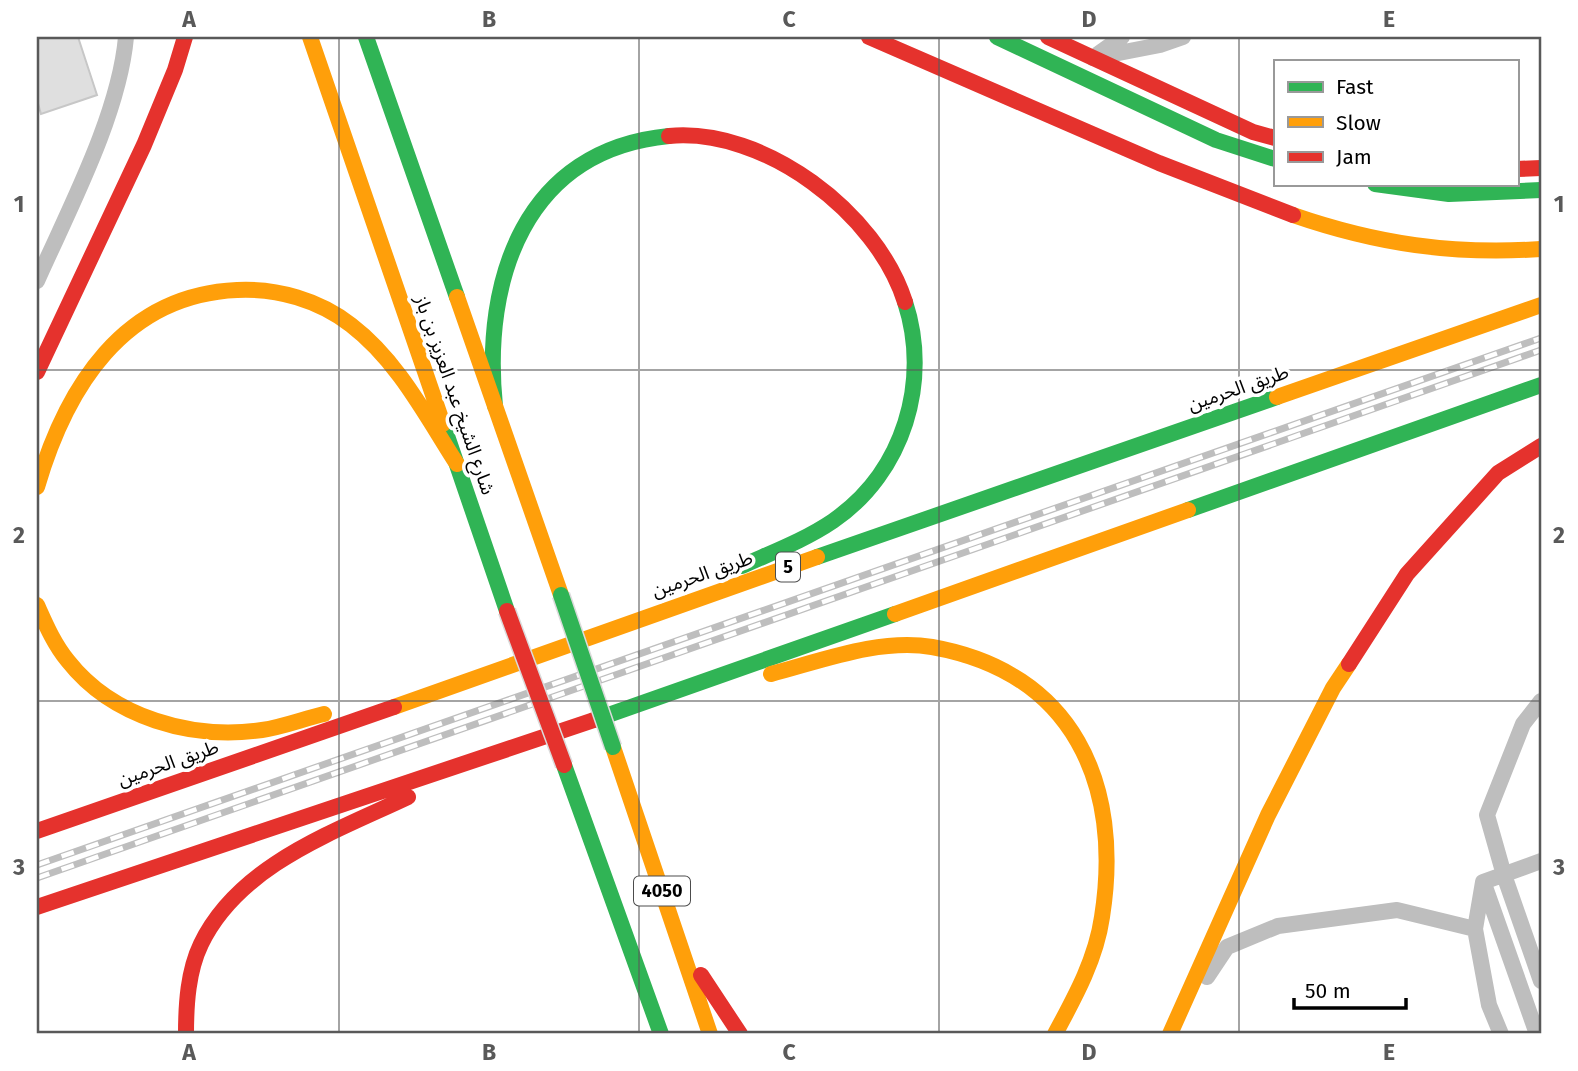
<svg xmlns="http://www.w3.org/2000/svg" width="1578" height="1071" viewBox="0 0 1578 1071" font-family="'Fira Sans','Noto Sans Arabic',sans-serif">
  <rect width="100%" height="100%" fill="#fff"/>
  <path fill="#dfdfdf" stroke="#c7c7c7" stroke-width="2" d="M37 37H78L97 95 41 114 37 100Z"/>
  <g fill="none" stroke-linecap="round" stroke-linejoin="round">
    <path stroke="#bebebe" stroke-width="16" d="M1098 54 1122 37
      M1093 58 1160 45 1183 37
      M37 281C69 209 119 115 126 37
      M1541 701 1523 724 1487 815 1504 875 1541 981
      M1484 884 1537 1034
      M1207 977 1227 947 1278 926 1397 910 1475 929
      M1501 1034 1489 1005 1475 929 1483 882 1541 861"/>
    <path stroke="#30b455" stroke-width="16" d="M366 37 457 297
      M997 37 1216 140 1275 159
      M1375 184 1449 194 1541 190
      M495 406C482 279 525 150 669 136
      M443 424 507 611
      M1188 510 1541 385
      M817 557 1277 397
      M742 566C773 552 805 540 833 521 904 472 931 381 905 302
      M594 720 895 614
      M564 765 661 1034"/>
    <path stroke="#ff9f0a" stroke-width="16" d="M310 37 443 424
      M1293 215C1377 244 1453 255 1541 249
      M457 297 561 595
      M1277 397 1541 305
      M37 487C66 388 123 295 237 290 277 288 319 300 351 325 398 361 426 416 457 464
      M37 605C46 625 54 644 68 661 113 718 192 740 262 730 283 727 303 719 324 714
      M895 614 1188 510
      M771 674C821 661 880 638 932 647 1073 672 1123 784 1102 917 1096 959 1075 997 1055 1034
      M394 707 817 557
      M613 747 710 1034
      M1170 1034 1268 815 1333 688 1349 664"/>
    <path stroke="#e5322d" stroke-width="16" d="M869 37 1159 163 1293 215
      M1048 37 1253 132 1275 138
      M669 136C764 127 877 213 905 302
      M1517 169 1541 168
      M37 372 144 145 175 70 185 37
      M1349 664 1407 574 1498 473 1541 446
      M37 831 394 707
      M37 907 594 720
      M701 975 740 1034
      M186 1034C186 1004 188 971 201 944 239 865 334 832 408 797"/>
    <g stroke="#bebebe" stroke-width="7">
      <path id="rail" d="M37 865 1541 338
        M37 878 1541 350"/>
    </g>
    <use href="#rail" stroke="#fff" stroke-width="4.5" stroke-dasharray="13" stroke-linecap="butt"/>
    <g stroke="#dbdbdb" stroke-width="19" stroke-linecap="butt">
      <path id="fast-bridge" d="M561 595 613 747"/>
    </g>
    <g stroke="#dbdbdb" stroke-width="19" stroke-linecap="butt">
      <path id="jam-bridge" d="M507 611 564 765"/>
    </g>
    <use href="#fast-bridge" stroke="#30b455" stroke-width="16"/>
    <use href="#jam-bridge" stroke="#e5322d" stroke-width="16"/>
  </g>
  <path fill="none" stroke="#595959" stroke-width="2" stroke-opacity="0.55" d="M339 37V1034M639 37V1034M939 37V1034M1239 37V1034M37 370H1541M37 701H1541"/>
  <g text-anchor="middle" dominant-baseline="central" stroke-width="7" stroke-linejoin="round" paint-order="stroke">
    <g fill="#fff" stroke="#4c4c4c" stroke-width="2">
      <rect x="776" y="552.5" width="24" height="29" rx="5"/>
      <rect x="634" y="876.5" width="56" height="29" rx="5"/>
    </g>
    <g font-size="18" font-weight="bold" fill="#000">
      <text x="788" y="567">5</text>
      <text x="662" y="891">4050</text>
    </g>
    <g font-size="19" fill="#000" stroke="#fff">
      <text transform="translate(1238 388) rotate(-19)">طريق الحرمين</text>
      <text transform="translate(455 395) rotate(71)">شارع الشيخ عبد العزيز بن باز</text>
      <text transform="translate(702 574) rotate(-19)">طريق الحرمين</text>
      <text transform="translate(168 763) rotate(-19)">طريق الحرمين</text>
    </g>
  </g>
  <rect width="1578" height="1071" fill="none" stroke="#ffffff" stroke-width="77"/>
  <rect x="1274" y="60" width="245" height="126" fill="#ffffff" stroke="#999999" stroke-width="2"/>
  <rect x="1288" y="82" width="35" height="10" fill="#30b455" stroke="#999999" stroke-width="2"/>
  <text x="1336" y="94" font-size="21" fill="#000000">Fast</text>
  <rect x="1288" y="117" width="35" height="10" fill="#ff9f0a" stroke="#999999" stroke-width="2"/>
  <text x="1336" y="130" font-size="21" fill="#000000">Slow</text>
  <rect x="1288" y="152" width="35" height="10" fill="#e5322d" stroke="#999999" stroke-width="2"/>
  <text x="1336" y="164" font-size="21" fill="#000000">Jam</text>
  <path d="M1294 998v10h112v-10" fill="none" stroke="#000000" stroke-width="3.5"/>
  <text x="1305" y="998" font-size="21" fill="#000000" stroke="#ffffff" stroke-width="5" paint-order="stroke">50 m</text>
  <rect x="38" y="38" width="1502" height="994" fill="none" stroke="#595959" stroke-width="2.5"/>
  <g font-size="23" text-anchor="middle" font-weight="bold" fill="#595959">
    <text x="189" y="27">A</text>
    <text x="489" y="27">B</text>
    <text x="789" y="27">C</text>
    <text x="1089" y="27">D</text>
    <text x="1389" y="27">E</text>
    <text x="19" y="212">1</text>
    <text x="1559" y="212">1</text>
    <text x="19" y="543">2</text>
    <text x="1559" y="543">2</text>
    <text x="19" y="875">3</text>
    <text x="1559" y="875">3</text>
    <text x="189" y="1060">A</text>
    <text x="489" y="1060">B</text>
    <text x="789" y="1060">C</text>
    <text x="1089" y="1060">D</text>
    <text x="1389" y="1060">E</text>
  </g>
</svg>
